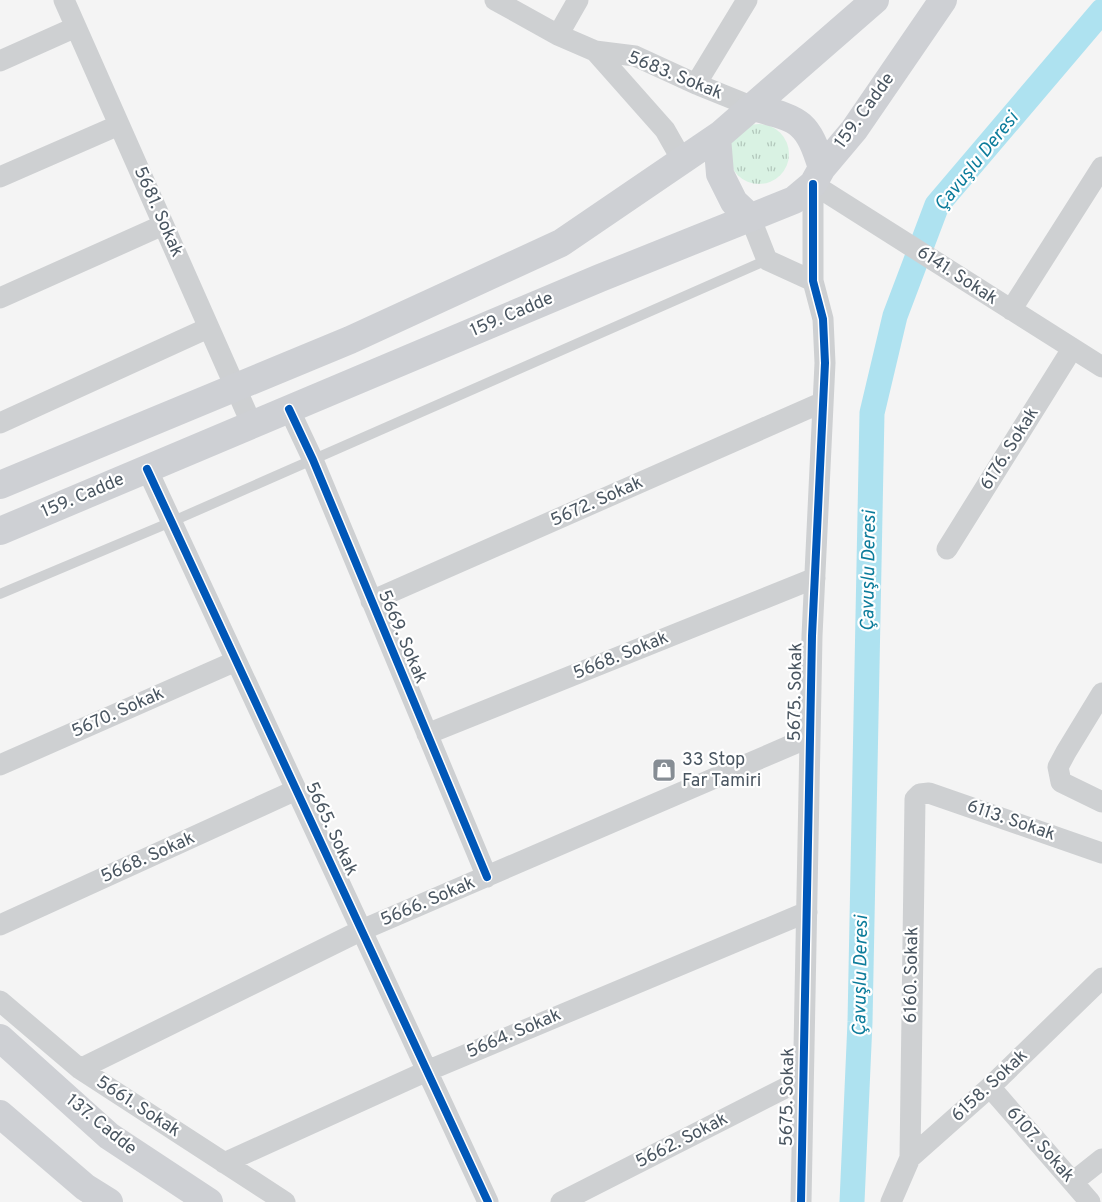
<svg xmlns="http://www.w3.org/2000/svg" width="1102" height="1202" viewBox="0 0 1102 1202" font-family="Overpass,sans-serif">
  <defs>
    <pattern id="grass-tufts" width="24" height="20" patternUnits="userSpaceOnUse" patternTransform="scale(1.25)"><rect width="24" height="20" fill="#d9f2e3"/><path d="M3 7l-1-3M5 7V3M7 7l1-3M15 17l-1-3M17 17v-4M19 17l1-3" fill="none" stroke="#b2c7bb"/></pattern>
  </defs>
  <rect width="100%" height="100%" fill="#f4f4f4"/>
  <path fill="url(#grass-tufts)" d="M729 154a30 30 0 1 1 60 0a30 30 0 1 1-60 0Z"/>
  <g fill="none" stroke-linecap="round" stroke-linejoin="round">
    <path stroke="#aee2f0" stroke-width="25" d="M852 1202 860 1022 872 413 895 316 937 205 1102 11"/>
    <path stroke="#ced0d2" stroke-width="10" d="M0 594 171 522 767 260"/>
    <path stroke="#ced0d2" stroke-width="21" d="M64 0 252 425
      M495 0 558 35 595 51 635 56 696 84 753 107
      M558 35 578 0
      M595 51 665 130 682 160
      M0 61 76 27
      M696 84 747 0
      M0 177 119 125
      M813 184 1102 367
      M750 217 767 260 813 281
      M0 298 163 225
      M1011 310 1102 167
      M289 409 313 460 487 877
      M0 423 208 328
      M147 469 488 1202
      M947 549 1072 349
      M371 601 823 402
      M1102 693 1066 752 1058 767 1061 782 1102 802
      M427 734 815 578
      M0 765 236 661
      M0 925 296 790
      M0 1001 80 1069 285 1202
      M80 1069 362 930 810 737
      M990 1087 1090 1202
      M910 1158 915 799 920 794 929 793 1102 853
      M224 1163 427 1071 807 912
      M1073 1182 1102 1159
      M561 1202 803 1079
      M801 1202 812 636 825 363 823 319 813 281V184
      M891 1202 910 1158 990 1087 1102 978"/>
    <path stroke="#ced0d4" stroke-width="28" d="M753 107C800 120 807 120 822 168
      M717 137 720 174 734 202 750 217
      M0 485 350 340 561 243 721 134 875 0
      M0 531 600 278 794 200 813 184 822 168 854 130 943 0
      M0 1038 109 1136 209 1202
      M0 1114 85 1187 109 1202"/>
    <g stroke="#fff" stroke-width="11">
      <path id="cycleway" d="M289 409 313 460 487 877
        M147 469 488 1202
        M801 1202 812 636 825 363 823 319 813 281V184"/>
    </g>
    <use href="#cycleway" stroke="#0057b8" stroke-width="8"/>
  </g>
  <defs>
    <g id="shop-square" transform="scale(1.25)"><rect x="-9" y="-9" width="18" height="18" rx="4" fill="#868d94" stroke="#fff"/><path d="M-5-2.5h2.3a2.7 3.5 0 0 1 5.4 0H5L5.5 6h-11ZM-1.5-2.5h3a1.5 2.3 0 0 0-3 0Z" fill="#fff"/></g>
  </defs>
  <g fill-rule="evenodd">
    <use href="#shop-square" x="664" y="770"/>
  </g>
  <g text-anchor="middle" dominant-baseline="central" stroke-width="4.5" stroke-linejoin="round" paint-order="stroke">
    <g font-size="18" fill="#4a5661" stroke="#fff">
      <text transform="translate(675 76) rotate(22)">5683. Sokak</text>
      <text transform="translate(865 111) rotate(-54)">159. Cadde</text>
      <text transform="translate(158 212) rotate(66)">5681. Sokak</text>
      <text transform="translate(957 276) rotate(33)">6141. Sokak</text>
      <text transform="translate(512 315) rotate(-23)">159. Cadde</text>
      <text transform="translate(1010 449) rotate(-58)">6176. Sokak</text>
      <text transform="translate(83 496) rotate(-23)">159. Cadde</text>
      <text transform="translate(597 502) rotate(-24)">5672. Sokak</text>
      <text transform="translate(402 637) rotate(67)">5669. Sokak</text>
      <text transform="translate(621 656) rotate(-22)">5668. Sokak</text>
      <text transform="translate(796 692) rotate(-89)">5675. Sokak</text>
      <text transform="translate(118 713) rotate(-24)">5670. Sokak</text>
      <text transform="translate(1011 821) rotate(19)">6113. Sokak</text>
      <text transform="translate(331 829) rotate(65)">5665. Sokak</text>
      <text transform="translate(148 858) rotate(-24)">5668. Sokak</text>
      <text transform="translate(428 902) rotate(-23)">5666. Sokak</text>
      <text transform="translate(912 975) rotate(-89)">6160. Sokak</text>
      <text transform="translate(514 1034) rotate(-23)">5664. Sokak</text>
      <text transform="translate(990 1086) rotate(-43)">6158. Sokak</text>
      <text transform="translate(788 1097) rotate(-89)">5675. Sokak</text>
      <text transform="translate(138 1107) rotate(33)">5661. Sokak</text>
      <text transform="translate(101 1125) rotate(39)">137. Cadde</text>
      <text transform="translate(682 1141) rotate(-27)">5662. Sokak</text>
      <text transform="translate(1040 1145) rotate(49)">6107. Sokak</text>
    </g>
    <g font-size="18" fill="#4a5661" stroke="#fff" text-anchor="start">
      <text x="682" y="760">33 Stop<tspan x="682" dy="21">Far Tamiri</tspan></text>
    </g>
    <g font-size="19" font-style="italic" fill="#0c7c9b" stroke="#fff">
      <text transform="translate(977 162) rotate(-51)">Çavuşlu Deresi</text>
      <text transform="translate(869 571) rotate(-89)">Çavuşlu Deresi</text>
      <text transform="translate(861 976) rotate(-89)">Çavuşlu Deresi</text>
    </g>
  </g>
</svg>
